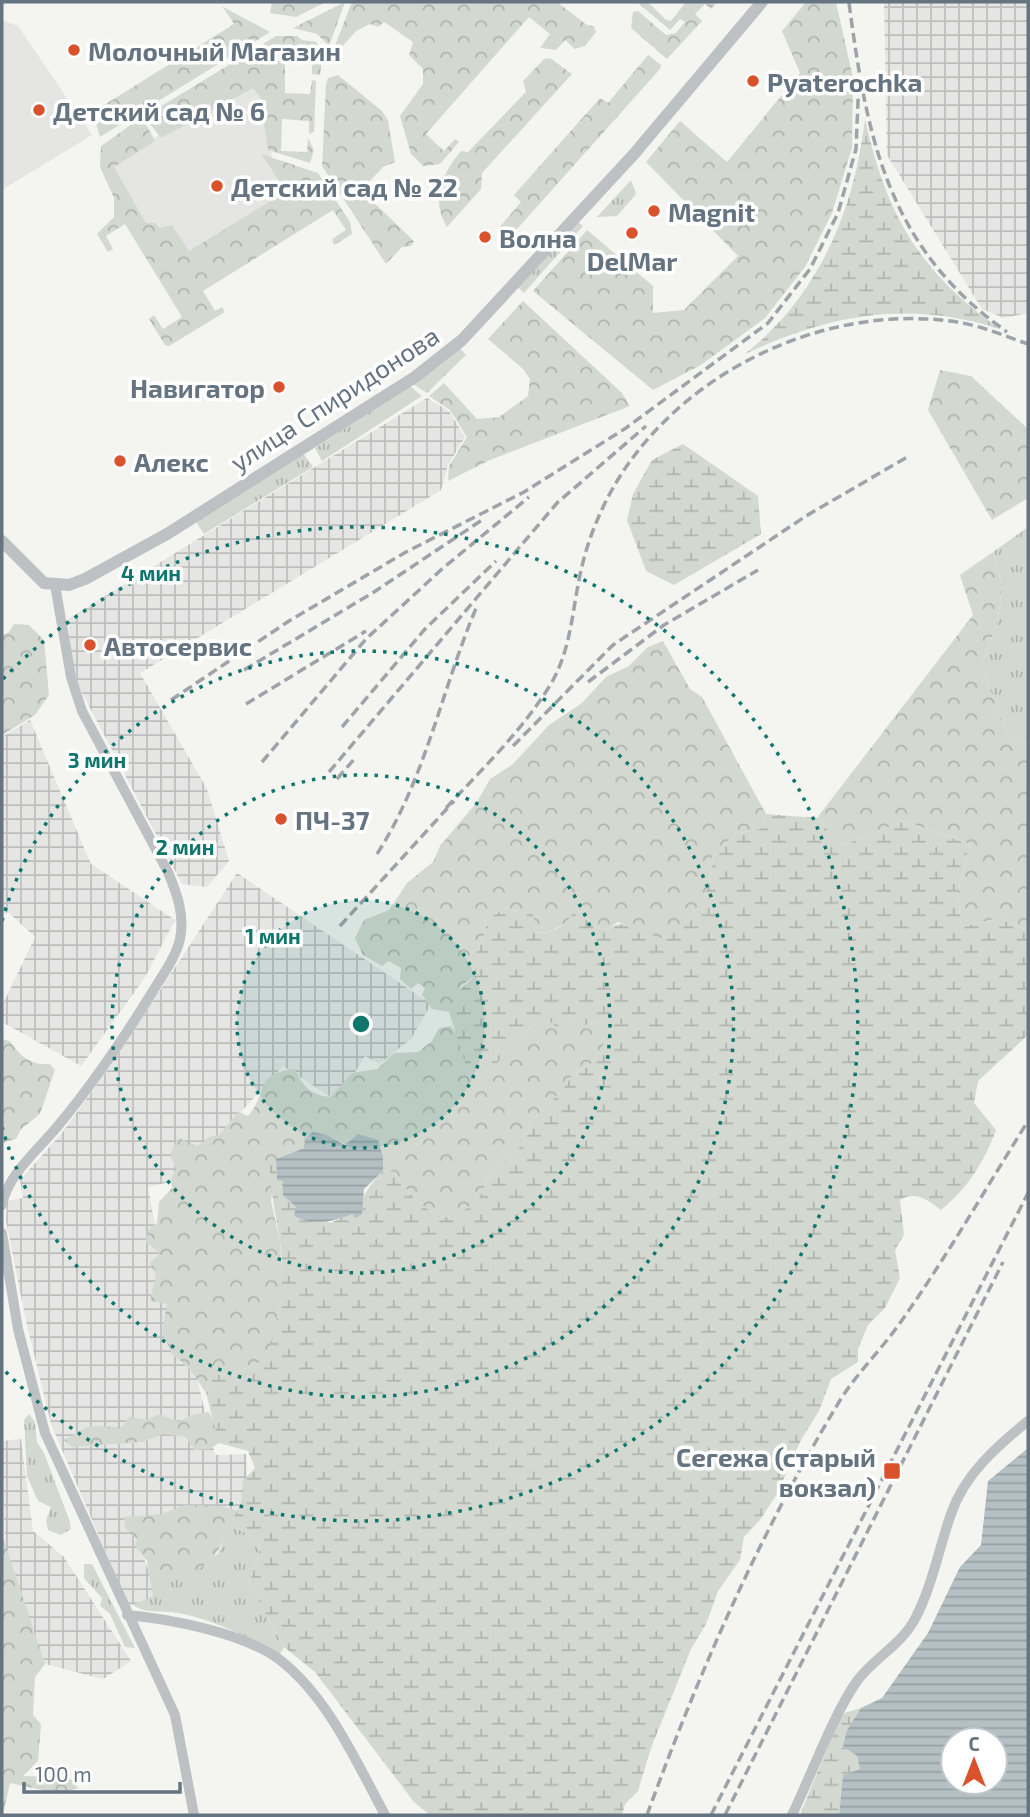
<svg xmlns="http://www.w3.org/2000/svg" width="1030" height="1817" viewBox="0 0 1030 1817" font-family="'Exo 2',sans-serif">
  <defs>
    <pattern id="industrial-grid" width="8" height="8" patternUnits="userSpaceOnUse" patternTransform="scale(1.75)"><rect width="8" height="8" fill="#e5e6e4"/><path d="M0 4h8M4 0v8" fill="none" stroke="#bdbfbe"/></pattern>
    <pattern id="grass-tufts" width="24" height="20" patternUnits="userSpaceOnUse" patternTransform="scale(1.75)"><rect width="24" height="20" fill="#d3d9d0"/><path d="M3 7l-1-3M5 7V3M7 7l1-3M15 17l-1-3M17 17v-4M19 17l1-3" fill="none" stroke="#afb5ae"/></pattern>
    <pattern id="forest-crowns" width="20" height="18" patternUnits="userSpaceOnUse" patternTransform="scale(1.75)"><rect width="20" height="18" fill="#d3d9d0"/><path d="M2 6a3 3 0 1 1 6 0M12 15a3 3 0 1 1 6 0" fill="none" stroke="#afb5ae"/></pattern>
    <pattern id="wetland-marsh" width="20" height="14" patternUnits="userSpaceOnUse" patternTransform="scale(1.75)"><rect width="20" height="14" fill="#d3d9d0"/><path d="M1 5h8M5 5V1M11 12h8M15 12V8" fill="none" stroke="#afb5ae"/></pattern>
    <pattern id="water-rules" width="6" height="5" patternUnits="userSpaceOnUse" patternTransform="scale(1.75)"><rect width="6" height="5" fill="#b4c0c3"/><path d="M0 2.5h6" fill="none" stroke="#96a1a4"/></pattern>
  </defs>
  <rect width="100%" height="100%" fill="#f4f4f0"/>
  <path fill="#e5e6e4" d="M2 20 18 26 92 135 2 190Z
    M253 83 265 96 272 160 309 173 182 287 102 167Z"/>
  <path fill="url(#industrial-grid)" d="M884 2H1028V313L1004 318 982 309 887 155Z
    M427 398 449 411 465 437 448 465 441 490 140 673 207 789 229 861 207 887 182 884 79 687 70 653 68 619Z
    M30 720 91 864 175 920 144 979 81 1066 2 1022V1006L35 937 8 912 2 916V737Z
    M237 873 431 1004 411 1039 379 1064 365 1056 337 1101 283 1066 179 1180 148 1187 180 1363 193 1361 215 1455 246 1454 249 1511 129 1519 158 1596 129 1606 51 1424 26 1321 6 1221 7 1201 23 1198 20 1180 62 1133 113 1062Z
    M21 1439 33 1531 64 1557 131 1661 103 1679 45 1664 5 1550 2 1441Z"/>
  <path fill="url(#grass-tufts)" d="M631 180 636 194 617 216 597 217Z
    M571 216 583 226 524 293 513 283Z
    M457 345 466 355 427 393 413 384Z
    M410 386 422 396 322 461 315 448Z
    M303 453 313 467 204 534 194 519Z
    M1028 527V744L1007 733 981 666C997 623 1010 597 993 552Z
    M29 1414 35 1422 37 1442 44 1453 70 1522 71 1529 61 1535 48 1530 46 1521 51 1507 38 1501 27 1476 24 1420Z
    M230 1525 260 1540 259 1553 249 1584 284 1647 280 1654C247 1637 208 1616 170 1612 157 1611 144 1613 133 1605L153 1596 148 1570 175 1579 218 1554Z
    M84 1564H92L135 1648 125 1647 110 1614 100 1606 102 1598 84 1578Z"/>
  <path fill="url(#forest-crowns)" d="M272 2H326L296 17 270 13Z
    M345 2 329 46 317 34 293 28Z
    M352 2H557L587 25 594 26 596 32 585 46 575 49 565 40 556 50 540 48 550 34 529 17 426 134 444 151 455 139 459 142 440 164 423 166 411 154 400 116 423 84V69L409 55 413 42 384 22 378 27 370 24 356 31 341 48H334Z
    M637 2H648L666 20 671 21 686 2H717L711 9 705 4 695 14 702 21 667 59 631 28 633 12 638 11 666 35 676 33 685 22 680 19 670 30Z
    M806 2H836L853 78 852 148 832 213 805 267 765 318 701 365 653 390 533 291 587 230 653 286V313L684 310 738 256 646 162 680 121 727 162 800 73 782 31Z
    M223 7 270 32 100 137 94 116 96 110 234 24Z
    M276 36H297L302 40 316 42 323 53 320 75 312 74V62L285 61V93L310 94 312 80 316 81 314 132 309 134V121L282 119 281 151 307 152 308 138 314 150 310 163 268 150 260 97 253 88 161 138 147 120 155 110Z
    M648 55 661 65 660 69 509 238 498 229 521 202 514 195 600 98 608 103Z
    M550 58 572 74 482 173 481 189 447 227C430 198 442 174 461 151L468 152 526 92 523 81 544 59Z
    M338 75 382 111 388 120 395 162 383 167 366 185 368 197 414 241 411 246 402 247 386 264 322 166 326 85 328 78Z
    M139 119H143L155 141 114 167 146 223H155L160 228 172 225 189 251 277 197 280 182 261 154 318 173 350 222 352 234 334 245 332 239 346 230 333 210 203 291 215 311 222 307 225 312 169 346 165 345 149 319 154 315 163 329 182 317 125 224 106 236 113 249 108 252 97 234 114 217V198L100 167 101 146Z
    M523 301 622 393 630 406 490 460 448 481 449 466 467 437 450 410 429 396 444 383 477 419 499 417 528 396 530 379 523 369 488 339Z
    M940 370 971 376 1028 429V498L992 520 928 410Z
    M993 552C1010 597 997 623 981 666L1007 733 1028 744V931L999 918 961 927 958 892 970 844 903 821 842 846 817 818 973 615 960 575Z
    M14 624 29 625 44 640 49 695 35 715 2 735V635L9 632Z
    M663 641 690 689 702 697 766 814 761 829 736 834 712 856C715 892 693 916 667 940 650 938 636 927 618 922L606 930C590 927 587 919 583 905 569 921 558 933 535 933L533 914 506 908 485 920 486 931 476 953V975L461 986 449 1012 432 1009 422 995 425 988 418 983 411 989 400 979 401 968 389 961 382 966 363 955 355 938 364 920 389 910 407 883 433 862 440 846 477 802 490 779 513 764 549 725 582 703 606 677 629 666 648 647Z
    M569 1018 584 1025 605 1021 614 1029 592 1063 571 1077 562 1090 530 1123 526 1141 510 1157 490 1171C482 1201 474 1207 445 1218 420 1208 409 1195 395 1172L383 1171 381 1163 327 1135 310 1137 304 1148 276 1159 271 1201 280 1242 283 1286 274 1337 265 1360 234 1374 213 1375 206 1393 190 1369 172 1354 162 1332 167 1304 150 1301 156 1274 150 1263 160 1253 146 1242 148 1230 157 1223 159 1202 172 1188 171 1179 176 1169 170 1154 178 1138 198 1146 209 1137 219 1135 238 1112 248 1116C269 1092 254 1073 294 1069 305 1087 309 1095 331 1097L352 1073 377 1069 394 1053 418 1052 432 1041 439 1028 451 1026 460 1039 462 1052 497 1063 533 1025Z
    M2 1039 10 1041C20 1056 31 1066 50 1064L55 1070 40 1114 21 1129 16 1139 2 1143Z
    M209 1412 216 1426 219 1443 210 1449 194 1450 186 1437 163 1434 143 1442 72 1447 64 1440 89 1426 122 1427 129 1417 147 1420 159 1414 179 1422 191 1415Z
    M184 1505 221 1506 238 1511C216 1552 222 1561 175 1580L148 1570 147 1561 135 1546 137 1539 125 1528 124 1517 162 1514Z
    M2 1534 45 1664 35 1677 33 1715 41 1724 38 1761 23 1776 69 1777 78 1788 60 1794 10 1783 3 1815Z"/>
  <path fill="url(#wetland-marsh)" d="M865 119C886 214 919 272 1000 329 908 300 831 314 745 354 819 295 854 211 865 119Z
    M683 444 758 496 761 534 674 585 646 571 627 520 633 494 652 460Z
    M766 814 817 818 842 846 903 821 970 844 958 892 961 927 999 918 1028 931V1035L978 1081 974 1103 996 1130C984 1162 968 1188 941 1210 929 1201 916 1190 900 1200L904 1235 895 1250 900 1278 885 1308 868 1325 858 1349V1362L831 1379 819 1411 801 1440 777 1494 760 1520 744 1537 740 1560 718 1591 706 1624 691 1649 651 1748 638 1791 625 1804 622 1815H430L414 1802 315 1672 284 1647 249 1584 259 1553 260 1540 230 1525 241 1504 243 1481 255 1468 248 1451 219 1443 206 1393 213 1375 234 1374 265 1360C279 1323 286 1282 280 1242 276 1216 271 1192 269 1166L276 1159 277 1180H283L330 1223C369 1207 356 1197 383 1171L395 1172C409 1195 420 1208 445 1218 474 1207 482 1201 490 1171L510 1157 526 1141 530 1123 562 1090 571 1077 592 1063 613 1029 605 1021 584 1025 569 1018 559 1031 551 1022 533 1025 497 1063 482 1067 466 1065 449 1012 454 995 476 975V953L486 931 485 920 506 908 517 911 528 908 533 914 536 933C555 933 568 926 575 907L583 905C586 919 591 927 606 930 630 914 643 937 667 939 693 916 715 892 712 856L736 834 761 829Z
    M861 1708 847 1730 861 1769 843 1775 839 1815H800L841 1714Z"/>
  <path fill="url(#water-rules)" fill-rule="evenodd" d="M313 1132 327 1135 345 1145 358 1134 378 1140 383 1157V1171L364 1189 362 1214 356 1218 352 1214C332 1222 314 1226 294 1216L296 1207 283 1195V1181L277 1180 276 1159 304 1148 305 1138Z
    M1028 1448V1815H839L843 1775 860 1769 857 1756 843 1746 847 1730 861 1708 882 1698 928 1633 960 1567 981 1545 988 1481ZM953 1740H995V1782H953Z"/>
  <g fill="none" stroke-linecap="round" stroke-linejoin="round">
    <path stroke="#bdc1c4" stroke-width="10" d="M2 1205C8 1174 38 1150 57 1127 92 1085 124 1038 153 991 162 976 176 957 180 939 185 915 177 894 168 872L82 711 71 677 55 585
      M2 1233 18 1329 45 1433 175 1715 194 1815
      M127 1615C171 1619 244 1633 280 1660 328 1697 357 1763 385 1815
      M792 1815C811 1776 833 1715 857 1681 874 1658 901 1645 915 1619 932 1587 939 1548 951 1514 964 1475 997 1446 1028 1421"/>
    <path stroke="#bdc1c4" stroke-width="12" d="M2 541 44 583 69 585 85 579 167 534 415 377 462 340 634 154 762 2"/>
    <path stroke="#9da3a8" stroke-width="3.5" stroke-dasharray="10 5" stroke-linecap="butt" d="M849 3C867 139 888 248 1007 332
      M244 670 374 592 485 518
      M588 682 664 625 758 570
      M171 700 289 621 406 552 524 492 626 428 768 323 810 269 838 213 856 149 859 78
      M246 704 366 631
      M342 727 425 629 496 561
      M513 746 613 645 806 516 909 456
      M262 762 366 639 442 569 529 497
      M329 772 557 503 646 426
      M337 779 356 757
      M446 808C483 768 524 729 552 682 570 650 572 615 579 580 584 554 592 530 604 505 665 379 819 301 957 322 982 326 1005 336 1028 344
      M377 854C426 778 442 688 477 606
      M340 926 454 801
      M647 1815C699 1672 760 1533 839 1402 856 1374 881 1350 900 1323 946 1258 986 1188 1028 1121
      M711 1815 1028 1193
      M725 1815 1003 1262"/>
  </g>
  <circle cx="361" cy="1024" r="124" fill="#0f766e" fill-opacity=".12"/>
  <g fill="none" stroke="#0f766e" stroke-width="3.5" stroke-dasharray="3.5 7">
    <circle cx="361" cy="1024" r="124"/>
    <circle cx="361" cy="1024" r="249"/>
    <path d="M2 921A373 373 0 1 1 2 1127"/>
    <path d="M3 679A497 497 0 1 1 3 1369"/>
  </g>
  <g fill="#d9522c" stroke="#fff" stroke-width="2.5">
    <circle cx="74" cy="50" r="7"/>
    <circle cx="753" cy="81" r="7"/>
    <circle cx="39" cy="110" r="7"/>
    <circle cx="217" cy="186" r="7"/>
    <circle cx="654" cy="211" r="7"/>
    <circle cx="632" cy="233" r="7"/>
    <circle cx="485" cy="237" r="7"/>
    <circle cx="279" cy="387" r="7"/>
    <circle cx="120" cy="461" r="7"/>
    <circle cx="90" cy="645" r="7"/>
    <circle cx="281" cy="819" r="7"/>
    <rect x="883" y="1462" width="18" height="18" rx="3.5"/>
  </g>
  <g text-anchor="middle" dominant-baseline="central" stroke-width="7" stroke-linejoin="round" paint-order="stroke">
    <g font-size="26" font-weight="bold" fill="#657480" stroke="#fff" text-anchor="start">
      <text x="88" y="50">Молочный Магазин</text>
      <text x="767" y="81">Pyaterochka</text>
      <text x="53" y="110">Детский сад № 6</text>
      <text x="231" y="186">Детский сад № 22</text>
      <text x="668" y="211">Magnit</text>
      <text x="499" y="237">Волна</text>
      <text x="632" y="260" text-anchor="middle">DelMar</text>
      <text x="265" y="387" text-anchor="end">Навигатор</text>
      <text x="134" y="461">Алекс</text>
      <text x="104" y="645">Автосервис</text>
      <text x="295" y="819">ПЧ-37</text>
      <text x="876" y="1456" text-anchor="end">Сегежа (старый<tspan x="876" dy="30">вокзал)</tspan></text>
    </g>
    <g font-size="26" fill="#657480" stroke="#fff">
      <text transform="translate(334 398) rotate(-33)">улица Спиридонова</text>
    </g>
  </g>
  <circle cx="361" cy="1024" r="10" fill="#0f766e" stroke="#fff" stroke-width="3.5"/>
  <g font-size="21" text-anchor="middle" font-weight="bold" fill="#0f766e" stroke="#fff" stroke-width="7" stroke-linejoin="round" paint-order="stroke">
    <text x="151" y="581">4 мин</text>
    <text x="97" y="768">3 мин</text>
    <text x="185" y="855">2 мин</text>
    <text x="273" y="944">1 мин</text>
  </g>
  <rect width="1030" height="1817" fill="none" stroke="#657480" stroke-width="7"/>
  <g transform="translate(974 1761)"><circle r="33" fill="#ffffff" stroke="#c1c7cc" stroke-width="2"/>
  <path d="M0-5L12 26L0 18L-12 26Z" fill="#d9522c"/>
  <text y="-10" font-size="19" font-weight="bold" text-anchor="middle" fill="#657480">С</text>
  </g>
  <path d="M24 1782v10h156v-10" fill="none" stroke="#657480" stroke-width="3.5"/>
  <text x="35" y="1782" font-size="21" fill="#657480" stroke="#ffffff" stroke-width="5" paint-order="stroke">100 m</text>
</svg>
